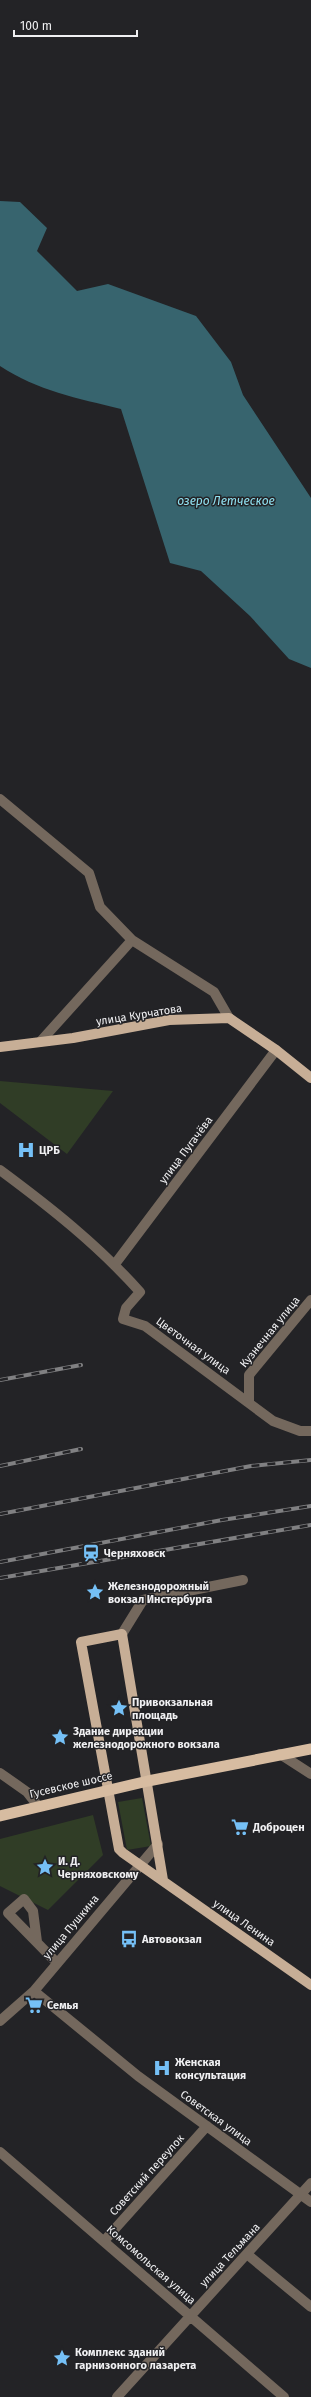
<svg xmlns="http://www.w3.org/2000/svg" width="311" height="2397" viewBox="0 0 311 2397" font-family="'Fira Sans',sans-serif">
  <rect width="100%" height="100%" fill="#232326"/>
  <path fill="#303d26" d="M0 1081 113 1091 67 1154 0 1103Z
    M142 1798 151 1846 127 1850 118 1802Z
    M93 1815 103 1855 48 1910 0 1886V1839Z"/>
  <path fill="#37646e" d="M0 201 20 202 47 228 37 251 77 291 108 284 196 316 231 362 243 395 311 498V668L289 659 250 616 201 571 170 563 121 409C77 398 38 391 0 366Z"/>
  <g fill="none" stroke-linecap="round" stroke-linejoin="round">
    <path stroke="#74685d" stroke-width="10" d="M0 799 89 873 100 907 132 940 214 992 229 1018
      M40 1042 132 940
      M0 1170C50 1207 98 1245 140 1292L126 1308 123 1319 145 1326 273 1421 300 1431H311
      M115 1264 276 1050
      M249 1402V1375L311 1300
      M122 1634 143 1600 243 1580
      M280 1754 311 1774
      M0 1773 27 1792 38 1806
      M37 1942 33 1911 24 1899 8 1913 57 1963
      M34 1991 138 2076 311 2202
      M0 2021 34 1991 158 1844
      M0 2152 284 2397
      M104 2241 207 2126
      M248 2255 311 2307
      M117 2397 311 2183"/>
    <path stroke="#c7ae96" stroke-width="10" d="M0 1047 73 1038 169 1020 229 1018 276 1050 311 1078
      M163 1880 122 1634 81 1642 119 1849 123 1853 311 1985"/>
    <path stroke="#d7bca1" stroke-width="11" d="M0 1816 148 1781 311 1749"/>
    <g stroke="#808082" stroke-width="4">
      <path id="rail" d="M0 1380 81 1365
        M0 1466 81 1449
        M0 1514 251 1466 311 1460
        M0 1562 222 1520 311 1506
        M0 1578 311 1525"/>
    </g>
    <use href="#rail" stroke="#232326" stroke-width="2.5" stroke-dasharray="8" stroke-linecap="butt"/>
  </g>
  <defs>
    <g id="hospital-bare" transform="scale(1.38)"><path d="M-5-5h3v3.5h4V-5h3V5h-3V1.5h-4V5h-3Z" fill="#75c0f6" stroke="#232326" stroke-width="2.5" paint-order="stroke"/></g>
    <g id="station-bare" transform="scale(1.38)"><path d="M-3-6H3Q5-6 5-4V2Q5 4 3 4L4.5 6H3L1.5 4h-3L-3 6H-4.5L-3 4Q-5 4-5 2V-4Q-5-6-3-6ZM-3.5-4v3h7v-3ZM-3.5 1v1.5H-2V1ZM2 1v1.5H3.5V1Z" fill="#75c0f6" stroke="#232326" stroke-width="2.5" paint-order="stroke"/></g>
    <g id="sight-bare" transform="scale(1.38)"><path d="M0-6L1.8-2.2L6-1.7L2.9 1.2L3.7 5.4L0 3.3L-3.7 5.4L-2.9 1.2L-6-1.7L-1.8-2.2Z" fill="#75c0f6" stroke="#232326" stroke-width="2.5" paint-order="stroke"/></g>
    <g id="supermarket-bare" transform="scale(1.38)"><path d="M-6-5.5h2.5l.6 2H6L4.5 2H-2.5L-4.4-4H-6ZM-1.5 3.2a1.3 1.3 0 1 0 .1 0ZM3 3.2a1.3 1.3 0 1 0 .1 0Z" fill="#75c0f6" stroke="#232326" stroke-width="2.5" paint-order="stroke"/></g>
    <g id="bus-bare" transform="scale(1.38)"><path d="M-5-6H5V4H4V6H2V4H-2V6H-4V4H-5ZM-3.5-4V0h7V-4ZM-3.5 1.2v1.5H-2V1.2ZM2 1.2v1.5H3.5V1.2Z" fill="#75c0f6" stroke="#232326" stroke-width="2.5" paint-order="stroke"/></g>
  </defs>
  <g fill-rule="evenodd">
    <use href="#hospital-bare" x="26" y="1150"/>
    <use href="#station-bare" x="91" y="1553"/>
    <use href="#sight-bare" x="95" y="1592"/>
    <use href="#sight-bare" x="119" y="1708"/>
    <use href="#sight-bare" x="60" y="1737"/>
    <use href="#supermarket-bare" x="240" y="1827"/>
    <use href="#sight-bare" x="45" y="1867"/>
    <use href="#bus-bare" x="129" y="1939"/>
    <use href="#supermarket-bare" x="34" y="2005"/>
    <use href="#hospital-bare" x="162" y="2068"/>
    <use href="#sight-bare" x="62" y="2358"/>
  </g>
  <g text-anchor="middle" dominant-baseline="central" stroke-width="3" stroke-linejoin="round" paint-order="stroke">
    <g font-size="11" fill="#f0f0f2" stroke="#232326">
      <text transform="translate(139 1015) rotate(-9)">улица Курчатова</text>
      <text transform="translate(186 1150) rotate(-53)">улица Пугачёва</text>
      <text transform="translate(270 1332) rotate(-51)">Кузнечная улица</text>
      <text transform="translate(193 1346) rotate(36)">Цветочная улица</text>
      <text transform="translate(71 1785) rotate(-13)">Гусевское шоссе</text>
      <text transform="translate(244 1923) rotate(35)">улица Ленина</text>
      <text transform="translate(71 1927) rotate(-50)">улица Пушкина</text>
      <text transform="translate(216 2118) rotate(36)">Советская улица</text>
      <text transform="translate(147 2175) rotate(-48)">Советский переулок</text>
      <text transform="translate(230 2255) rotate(-47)">улица Тельмана</text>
      <text transform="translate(151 2265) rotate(41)">Комсомольская улица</text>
    </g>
    <g font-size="11" font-weight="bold" fill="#f0f0f2" stroke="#232326" text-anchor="start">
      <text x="39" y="1150">ЦРБ</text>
      <text x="104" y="1553">Черняховск</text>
      <text x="108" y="1586">Железнодорожный<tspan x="108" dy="13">вокзал Инстербурга</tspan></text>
      <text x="132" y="1702">Привокзальная<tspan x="132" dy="13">площадь</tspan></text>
      <text x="73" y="1731">Здание дирекции<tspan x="73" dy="13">железнодорожного вокзала</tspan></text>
      <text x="253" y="1827">Доброцен</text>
      <text x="58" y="1861">И. Д.<tspan x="58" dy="13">Черняховскому</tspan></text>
      <text x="142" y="1939">Автовокзал</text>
      <text x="47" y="2005">Семья</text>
      <text x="175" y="2062">Женская<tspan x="175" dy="13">консультация</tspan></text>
      <text x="75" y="2352">Комплекс зданий<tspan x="75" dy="13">гарнизонного лазарета</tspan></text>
    </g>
    <g font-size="12" font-style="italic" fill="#90e1f1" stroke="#232326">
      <text x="226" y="501">озеро Летческое</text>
    </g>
  </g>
  <path d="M14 30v6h123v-6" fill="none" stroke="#f0f0f2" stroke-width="2"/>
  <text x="20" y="30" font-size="12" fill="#f0f0f2" stroke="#232326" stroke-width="3" paint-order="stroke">100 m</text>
</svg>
